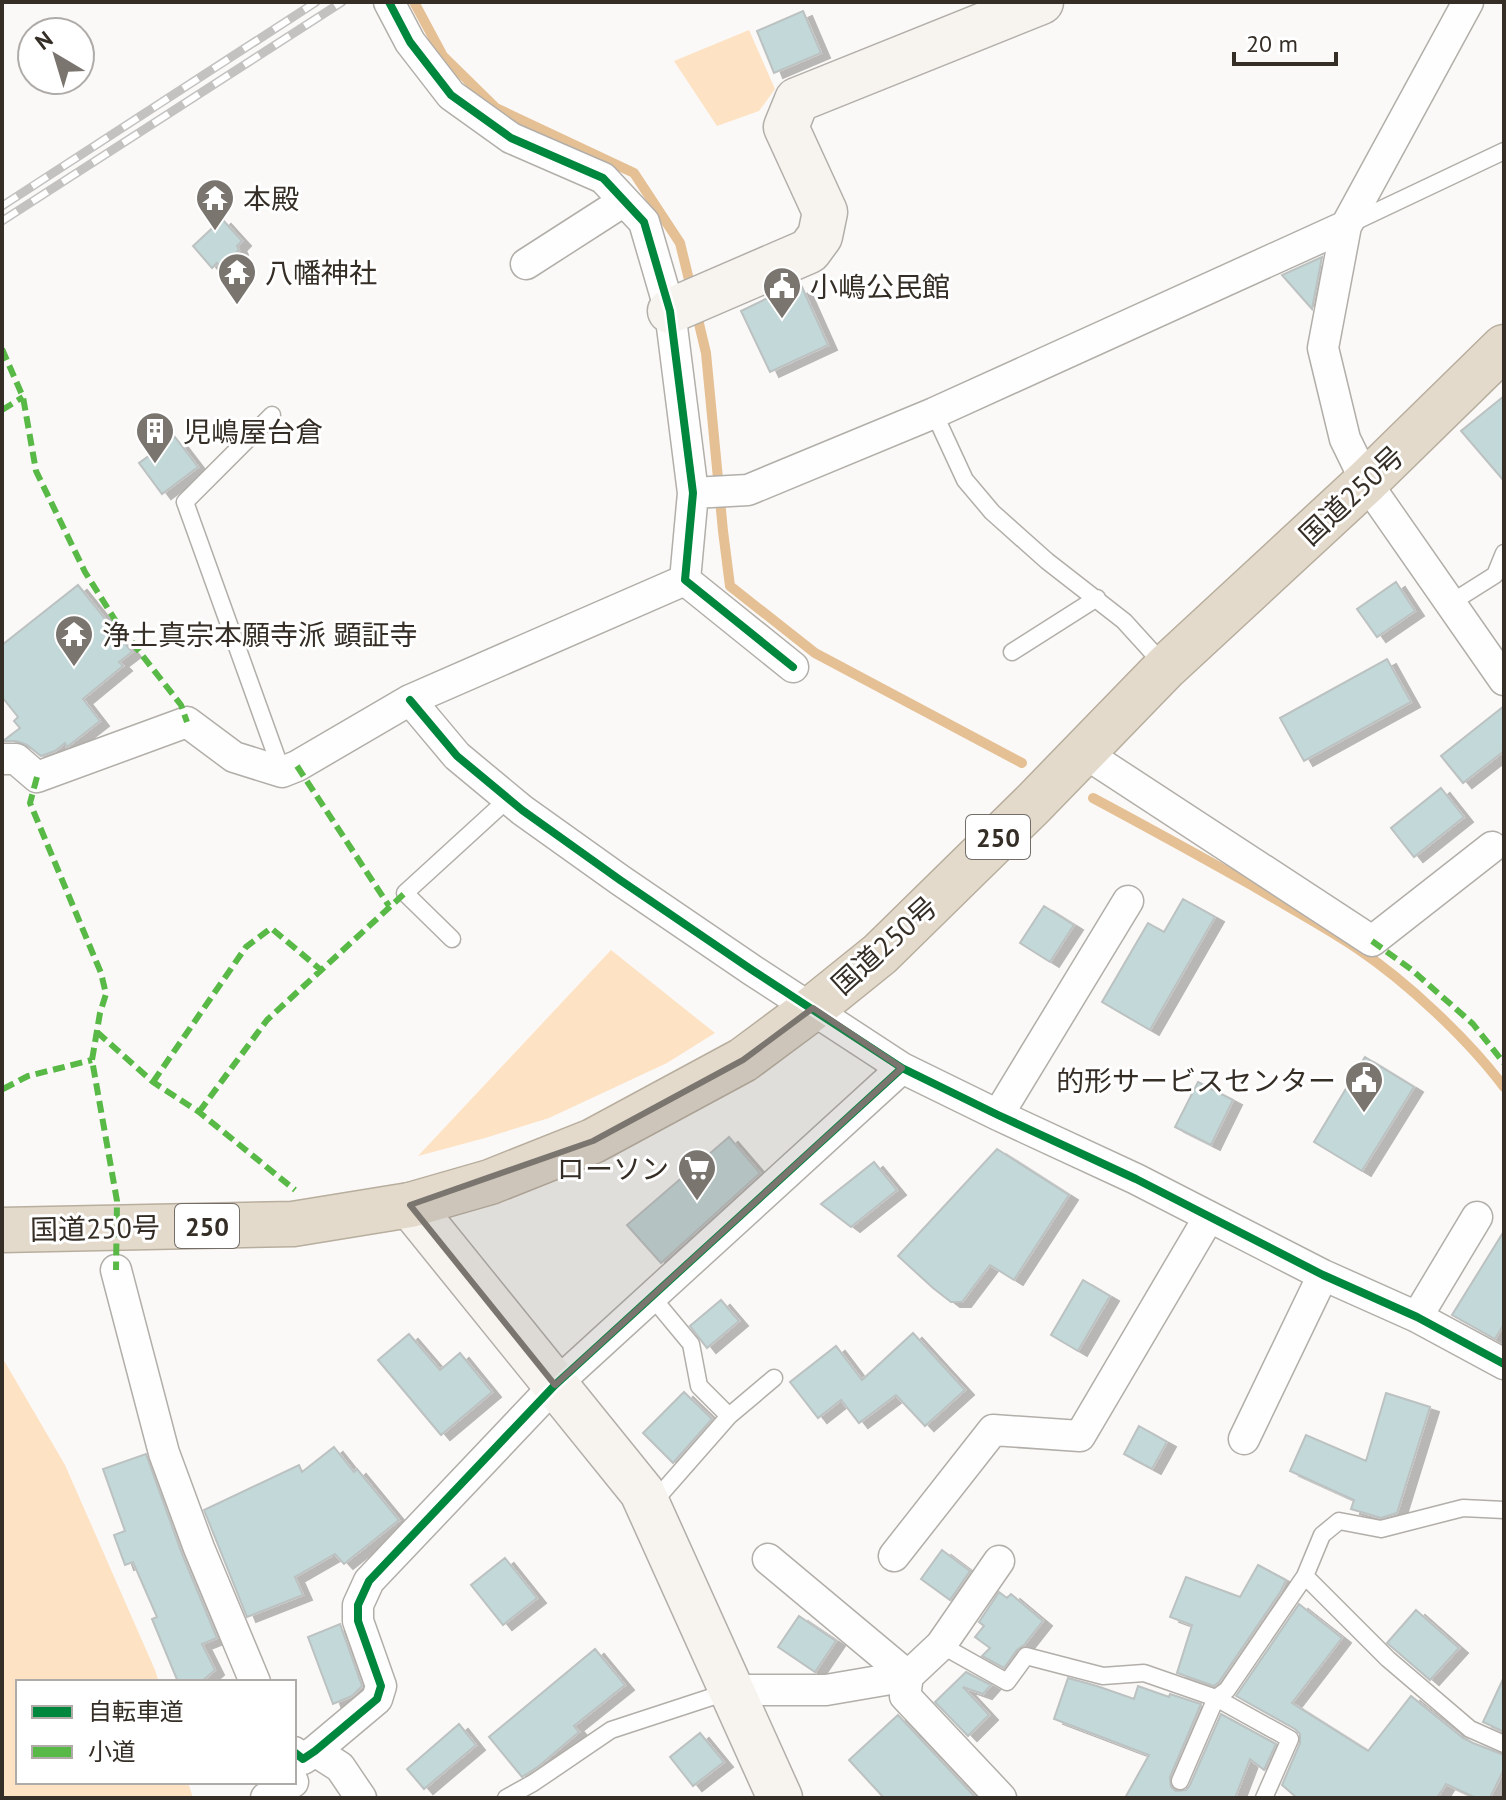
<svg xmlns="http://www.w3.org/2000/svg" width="1506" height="1800" viewBox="0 0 1506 1800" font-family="'PT Sans','Noto Sans JP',sans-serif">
  <defs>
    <filter id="shadow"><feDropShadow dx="9" dy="5" stdDeviation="0" flood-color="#0004"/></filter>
  </defs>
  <rect width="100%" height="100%" fill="#fbf9f7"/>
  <path fill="#fde2c3" d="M749 30 775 89 759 111 717 126 674 61Z
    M611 950 715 1033 667 1063 549 1118 485 1138 418 1156Z
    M2 1357 65 1465 155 1670 159 1682H18V1782H188L193 1798H2Z"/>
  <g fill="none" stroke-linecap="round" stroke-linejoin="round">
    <path stroke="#e5c094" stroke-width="10" d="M414 2 443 56 496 108 634 173 680 243 692 292
      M696 311 706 353 723 531 730 586 815 653 1022 763
      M1093 798C1147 827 1200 856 1253 886 1288 907 1324 926 1358 949 1407 982 1468 1039 1504 1087"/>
  </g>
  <path fill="#c3d8d8" stroke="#bcc1c1" stroke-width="2" filter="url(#shadow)" d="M803 11 821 53 774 73 757 31Z
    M222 219 242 241 237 246 239 250 220 266 217 263 212 268 193 246Z
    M1322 257 1312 309 1282 275Z
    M802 287 828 345 770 372 741 311 782 291 783 295Z
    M1504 396V481L1461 431Z
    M175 437 198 467 162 494 139 463Z
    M1396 582 1415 611 1377 637 1357 609Z
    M78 585 132 652 119 662 123 666 83 699 100 721 67 747 65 743 55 751 41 756 27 745 16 741H3L20 728 14 721 18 717 2 697V645Z
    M1387 659 1411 702 1304 761 1280 718Z
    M1504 706V751L1463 783 1441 756Z
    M1441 788 1464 817 1414 857 1391 828Z
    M1183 899 1215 917 1150 1030 1102 1002 1148 923 1164 932Z
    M1044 906 1074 925 1050 962 1020 943Z
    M1365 1057 1414 1087 1362 1171 1314 1142Z
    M1198 1082 1233 1100 1211 1145 1175 1127Z
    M729 1137 760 1173 661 1263 627 1225Z
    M997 1149 1069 1195 1014 1280 990 1265 962 1302H951L933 1288 898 1256Z
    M874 1162 897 1190 851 1227 821 1204Z
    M1504 1231V1324L1495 1339 1452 1315Z
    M1083 1280 1110 1296 1078 1351 1051 1335Z
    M721 1300 739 1321 707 1348 690 1326Z
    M913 1333 965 1390 925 1426 896 1395 859 1423 841 1400 818 1418 790 1382 836 1346 862 1380Z
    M409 1334 440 1370 460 1353 492 1392 441 1435 378 1360Z
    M684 1392 712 1419 673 1463 643 1433Z
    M1386 1393 1430 1407 1397 1513 1381 1518 1351 1509 1354 1500 1290 1471 1306 1435 1366 1461Z
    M1139 1426 1167 1442 1152 1469 1124 1454Z
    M334 1447 354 1472 357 1469 399 1520 344 1564 335 1554 295 1577 303 1595 247 1617 204 1510 299 1465 302 1472Z
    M146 1454 182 1554 217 1638 202 1644 215 1670 201 1682H178L152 1619 157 1617 133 1562 125 1565 114 1535 125 1531 103 1469Z
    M942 1550 970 1571 950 1600 921 1579Z
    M505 1558 537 1598 503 1625 471 1585Z
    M1258 1565 1286 1580 1281 1591 1219 1682 1214 1686 1177 1673 1192 1625 1170 1617 1186 1577 1240 1597Z
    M999 1592 1007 1598 1011 1594 1043 1621 1024 1645 1017 1650 1004 1668 982 1656 990 1648 975 1637 984 1626 979 1622Z
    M1299 1604 1342 1638 1292 1703 1368 1751 1411 1696 1463 1738 1473 1743 1504 1755V1769L1490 1798H1476L1446 1784 1437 1798H1297L1282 1785 1300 1743V1734L1295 1729 1236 1696Z
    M1416 1610 1459 1648 1430 1680 1387 1643Z
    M799 1616 836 1641 815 1672 778 1647Z
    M340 1624 362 1686 352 1696 333 1704 308 1637Z
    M595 1649 625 1685 574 1726 579 1732 539 1766 522 1777 489 1737Z
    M966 1672 991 1685 983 1694 963 1687 989 1715 968 1736 935 1702Z
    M1504 1677V1732L1483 1722Z
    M1068 1678 1097 1686 1134 1699 1138 1686 1169 1697 1170 1694 1201 1704 1170 1777 1171 1787 1176 1791 1186 1790 1190 1785 1221 1714 1276 1744 1264 1770 1250 1759 1235 1798H1125L1149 1755 1054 1719Z
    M898 1715 976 1798H884L849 1760Z
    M459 1724 476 1745 424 1789 407 1769Z
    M700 1733 724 1762 693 1786 670 1757Z"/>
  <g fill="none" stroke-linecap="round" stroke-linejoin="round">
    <g stroke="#b2aea9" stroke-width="19">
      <path id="lane" d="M1350 224 1504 151
        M934 413 965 480 992 512 1047 561 1124 621 1164 665
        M272 415 185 502 282 772
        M1449 604 1495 575 1504 553
        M1012 652 1097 598
        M452 939 405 893 509 798
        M652 1297 691 1344 699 1386 729 1416
        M650 1506 729 1416 774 1378
        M1305 1576 1388 1659 1470 1729 1504 1744
        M941 1645 1007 1682 1026 1656 1103 1676 1144 1673 1216 1698 1180 1781
        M506 1798 533 1783 611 1730 730 1691
        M1264 1798 1290 1739 1216 1698 1227 1690 1305 1576 1322 1535 1339 1521 1381 1529 1463 1508 1504 1510"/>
    </g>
    <g stroke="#b2aea9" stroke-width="33">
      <path id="street" d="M389 2 410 42 451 95 511 138 603 178 644 222 670 311 693 493 685 580 793 667
        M1468 2 1346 226 1323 348 1345 439 1366 482 1504 680
        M526 264 624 201
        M693 493 748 490 934 413 1346 226
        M410 700 457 756 522 810 620 880 752 970 902 1068 998 1115 1136 1179 1323 1275 1417 1317 1504 1364
        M1083 752 1372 941 1492 847
        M2 759H16L37 777 187 722 234 757 282 772 297 766 410 700 685 580
        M998 1115 1128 901
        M116 1270 164 1453 199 1548 255 1682
        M1417 1317 1477 1217
        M1244 1439 1323 1275
        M894 1556 993 1430 1080 1436 1209 1217
        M768 1559 908 1676 905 1696 1001 1798
        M733 1690H826L908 1676 941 1645 999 1561
        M315 1751 340 1767 361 1798
        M294 1752 303 1759 315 1751 377 1699 381 1686 358 1621V1605L369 1581 555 1385 902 1068
        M266 1798 293 1782"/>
    </g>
    <g stroke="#b2aea9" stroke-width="47">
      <path id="secondary" d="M670 311 809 251 820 236 825 212 786 127 797 100 1041 2
        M410 1205 642 1492 780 1798"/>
    </g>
    <g stroke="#b8ae9e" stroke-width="47">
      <path id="highway" d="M2 1230 293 1224 410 1205 490 1182 593 1141 743 1060 813 1008 880 954 1034 803 1166 667 1366 482 1504 347"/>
    </g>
    <use href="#lane" stroke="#fefefe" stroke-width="16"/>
    <use href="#street" stroke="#fefefe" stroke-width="30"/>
    <use href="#secondary" stroke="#f7f3ee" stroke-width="44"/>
    <use href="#highway" stroke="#e3dacc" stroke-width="44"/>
    <g stroke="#c3c2c1" stroke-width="9">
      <path id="rail" d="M2 206 316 2
        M2 221 342 2"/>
    </g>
    <use href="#rail" stroke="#fff" stroke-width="6" stroke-dasharray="18" stroke-linecap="butt"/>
    <path stroke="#58b947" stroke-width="6" stroke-dasharray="12 6" stroke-linecap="butt" d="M2 349 23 397 36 471 85 572 117 623 181 705 187 722
      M2 410 23 397
      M297 766 389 906
      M37 777 30 803 101 973 106 994 100 1013 92 1060 117 1201 116 1270
      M1372 941 1412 970 1473 1024 1504 1063
      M97 1032 153 1082 199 1112 295 1190
      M153 1082 246 947 271 928 321 970
      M3 1089 28 1076 92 1060
      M199 1112 267 1020 405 893"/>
    <g stroke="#fff" stroke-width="13">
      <path id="cycleway" d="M389 2 410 42 451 95 511 138 603 178 644 222 670 311 693 493 685 580 793 667
        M410 700 457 756 522 810 620 880 752 970 902 1068 998 1115 1136 1179 1323 1275 1417 1317 1504 1364
        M294 1752 303 1759 315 1751 377 1699 381 1686 358 1621V1605L369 1581 555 1385 902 1068"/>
    </g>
    <use href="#cycleway" stroke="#00873e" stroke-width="8"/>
  </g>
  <path fill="#7a756f" fill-opacity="0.2" stroke="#7a756f" stroke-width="6" stroke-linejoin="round" d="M813 1008 902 1068 555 1385 410 1205 593 1141 743 1060Z"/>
  <defs>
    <g id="temple-pin" transform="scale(2)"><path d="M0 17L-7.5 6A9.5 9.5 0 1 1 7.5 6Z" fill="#7a756f" stroke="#fff"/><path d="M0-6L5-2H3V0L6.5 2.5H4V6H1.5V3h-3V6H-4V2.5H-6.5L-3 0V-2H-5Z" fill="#fff"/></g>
    <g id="civic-pin" transform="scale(2)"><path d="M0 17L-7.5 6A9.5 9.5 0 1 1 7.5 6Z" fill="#7a756f" stroke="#fff"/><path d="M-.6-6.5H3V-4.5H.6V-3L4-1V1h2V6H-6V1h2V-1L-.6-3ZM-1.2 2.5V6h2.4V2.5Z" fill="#fff"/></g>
    <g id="building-pin" transform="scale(2)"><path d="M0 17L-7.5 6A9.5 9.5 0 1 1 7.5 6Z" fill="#7a756f" stroke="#fff"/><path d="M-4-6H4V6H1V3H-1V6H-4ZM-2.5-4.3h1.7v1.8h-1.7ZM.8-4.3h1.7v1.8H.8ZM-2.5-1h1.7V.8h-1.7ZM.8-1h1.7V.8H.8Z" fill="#fff"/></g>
    <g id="supermarket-pin" transform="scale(2)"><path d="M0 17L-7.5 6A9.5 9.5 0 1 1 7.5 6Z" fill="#7a756f" stroke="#fff"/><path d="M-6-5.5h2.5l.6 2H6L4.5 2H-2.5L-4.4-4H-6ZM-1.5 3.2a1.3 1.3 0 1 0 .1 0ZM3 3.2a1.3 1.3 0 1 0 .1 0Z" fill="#fff"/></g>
  </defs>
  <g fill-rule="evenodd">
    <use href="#temple-pin" x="215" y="198"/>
    <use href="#temple-pin" x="237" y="272"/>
    <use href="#civic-pin" x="782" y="286"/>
    <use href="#building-pin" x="155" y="431"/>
    <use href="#temple-pin" x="74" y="634"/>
    <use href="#civic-pin" x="1364" y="1080"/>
    <use href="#supermarket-pin" x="697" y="1168"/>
  </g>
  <g text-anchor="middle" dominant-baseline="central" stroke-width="6" stroke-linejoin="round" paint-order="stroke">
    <g fill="#fff" stroke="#726d67" stroke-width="2">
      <rect x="966" y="815" width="64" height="44" rx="6"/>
      <rect x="175" y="1204" width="64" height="44" rx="6"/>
    </g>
    <g font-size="26" font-weight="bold" fill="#352e26">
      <text x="998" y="837">250</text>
      <text x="207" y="1226">250</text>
    </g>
    <g font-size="28" fill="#352e26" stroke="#fff" text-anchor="start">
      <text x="243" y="198">本殿</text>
      <text x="265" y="272">八幡神社</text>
      <text x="810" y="286">小嶋公民館</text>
      <text x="183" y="431">児嶋屋台倉</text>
      <text x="102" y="634">浄土真宗本願寺派 顕証寺</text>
      <text x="1336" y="1080" text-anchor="end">的形サービスセンター</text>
      <text x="669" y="1168" text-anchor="end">ローソン</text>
    </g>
    <g font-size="28" fill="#352e26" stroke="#fff">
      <text transform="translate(1351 495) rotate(-43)">国道250号</text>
      <text transform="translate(884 945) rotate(-42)">国道250号</text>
      <text transform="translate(95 1228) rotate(-1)">国道250号</text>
    </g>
  </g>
  <rect width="1506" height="1800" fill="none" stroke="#352e26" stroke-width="8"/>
  <rect x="16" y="1680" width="280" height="104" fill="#ffffff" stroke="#aeaba8" stroke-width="2"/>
  <rect x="32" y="1706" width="40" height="12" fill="#00873e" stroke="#aeaba8" stroke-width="2"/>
  <text x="88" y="1720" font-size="24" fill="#352e26">自転車道</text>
  <rect x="32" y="1746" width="40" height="12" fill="#58b947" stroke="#aeaba8" stroke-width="2"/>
  <text x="88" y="1760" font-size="24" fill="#352e26">小道</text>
  <g transform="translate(56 56) rotate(322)"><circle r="38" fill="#ffffff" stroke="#aeaba8" stroke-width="2"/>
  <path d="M0-6L14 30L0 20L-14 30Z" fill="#7a756f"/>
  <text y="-12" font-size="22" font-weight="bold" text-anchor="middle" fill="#352e26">N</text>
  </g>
  <path d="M1234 52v12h102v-12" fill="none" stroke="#352e26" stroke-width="4"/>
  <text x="1246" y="52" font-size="24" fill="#352e26" stroke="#ffffff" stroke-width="6" paint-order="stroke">20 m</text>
</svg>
